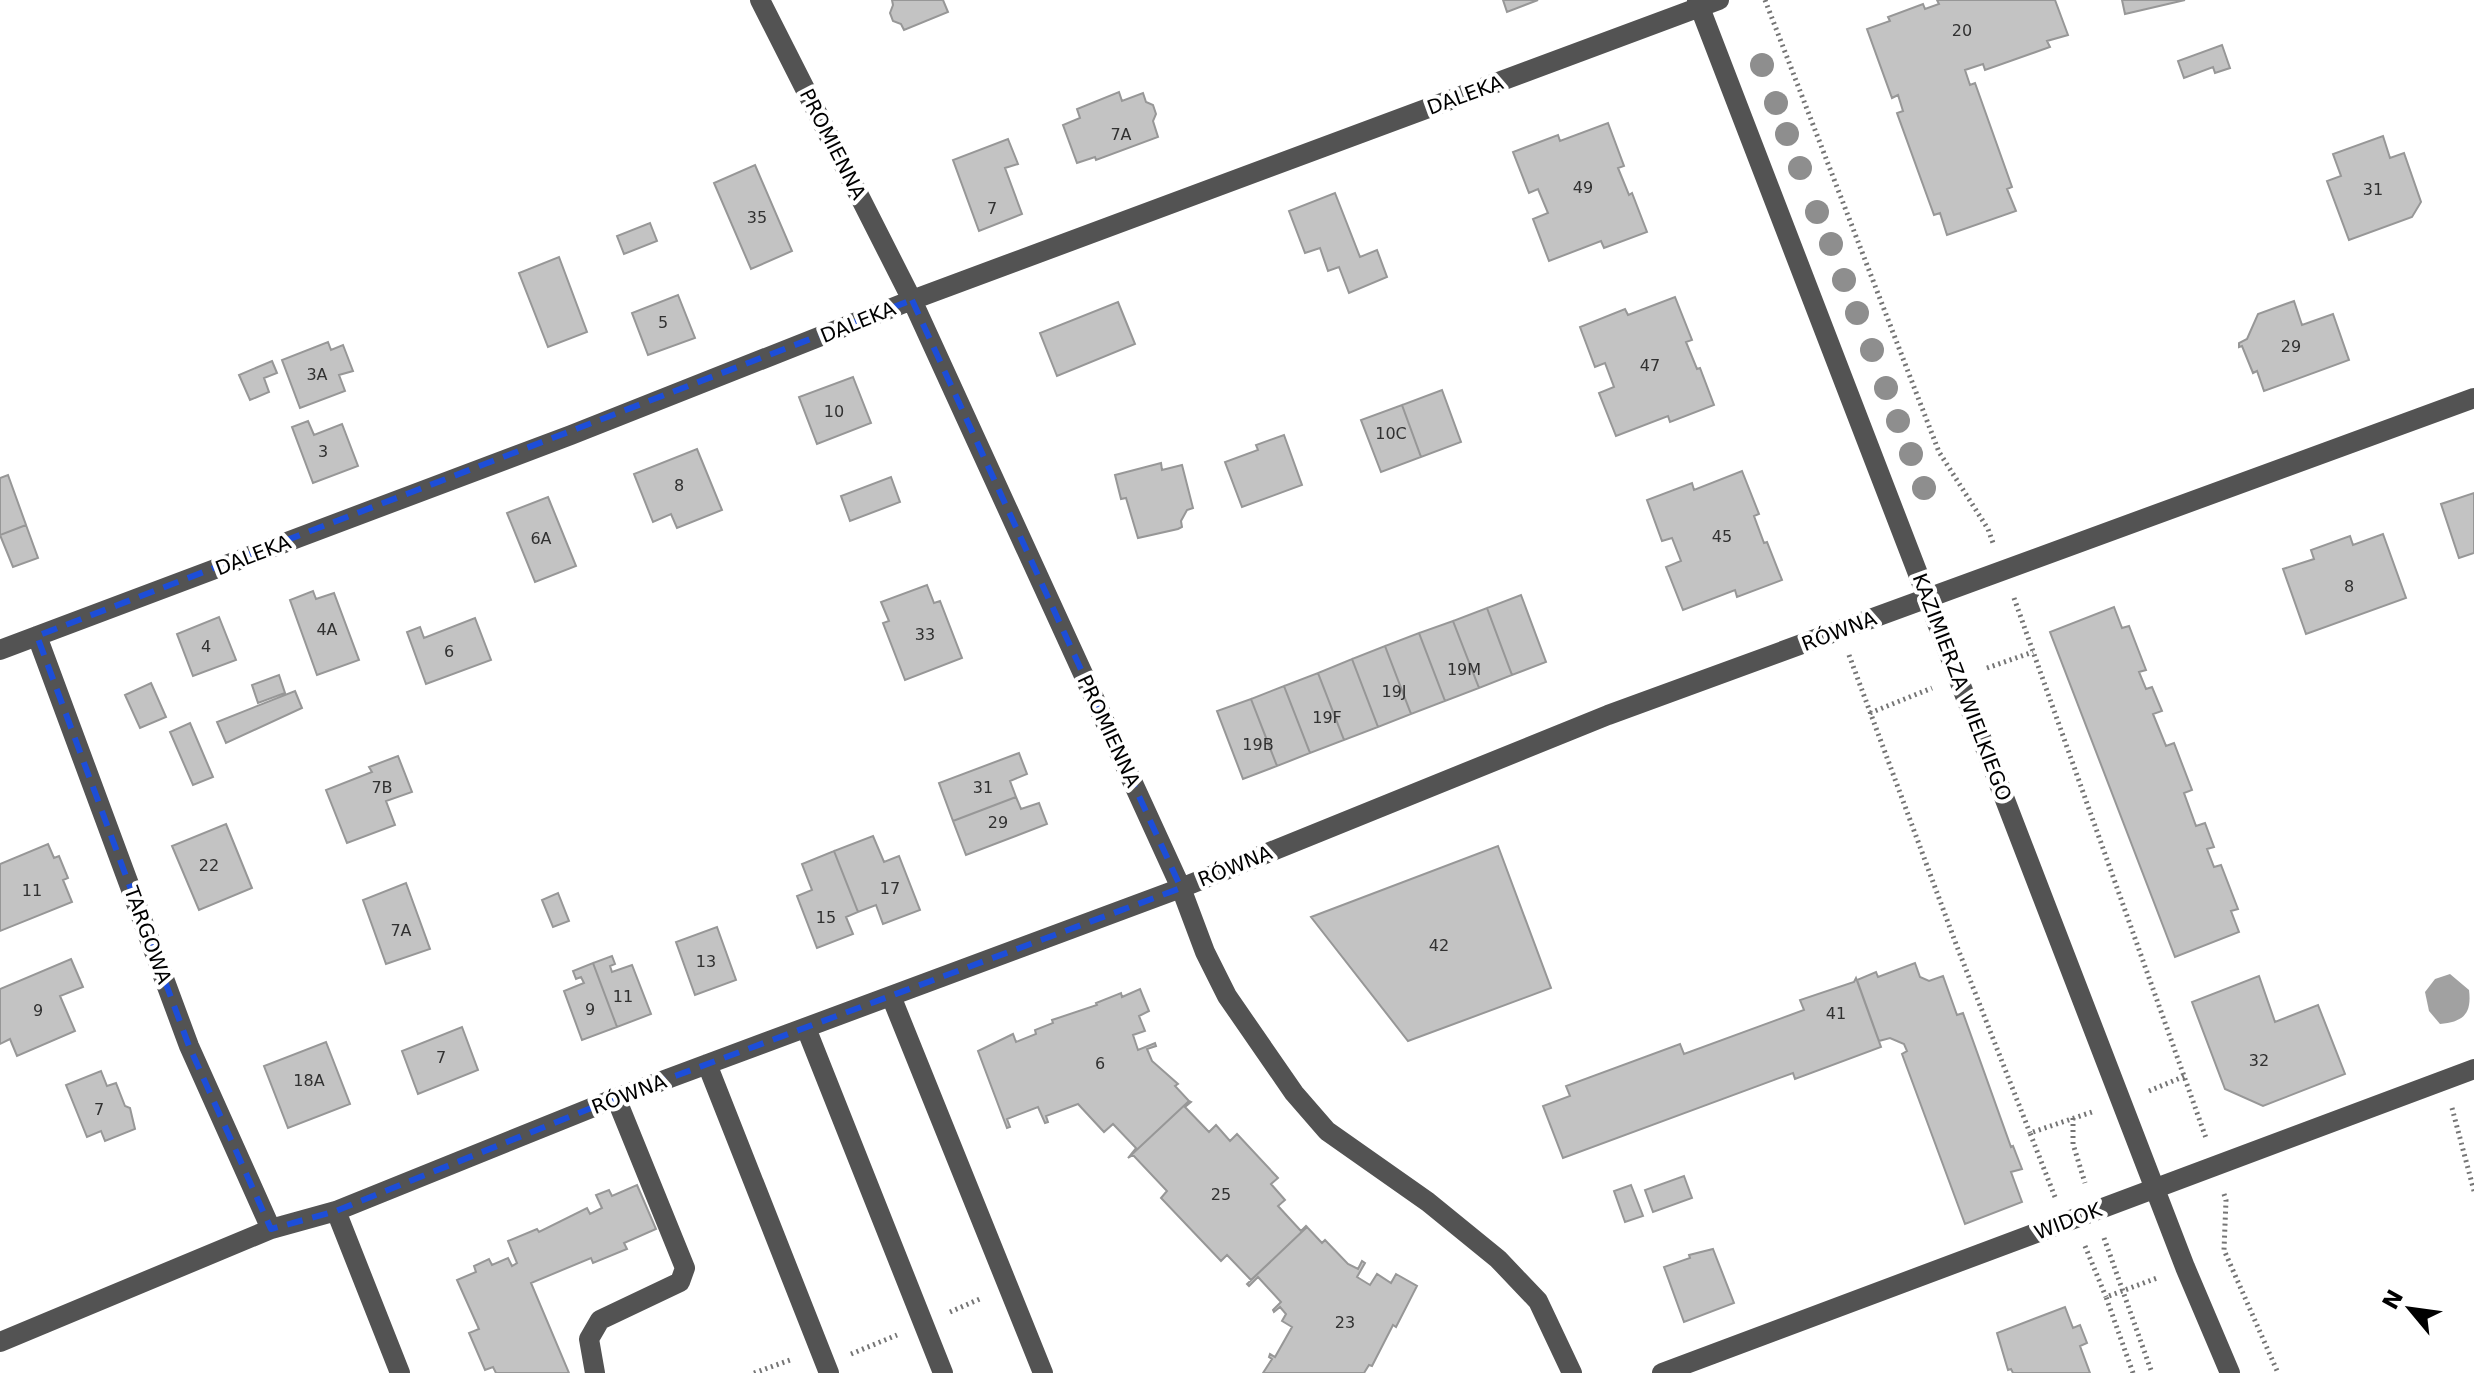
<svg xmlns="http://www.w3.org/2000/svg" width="2474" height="1373" viewBox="0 0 2474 1373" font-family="'DejaVu Sans',sans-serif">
  <rect width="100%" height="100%" fill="#fff"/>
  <path fill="#a1a1a1" d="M2450 974 2469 990C2472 1014 2463 1022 2440 1024L2429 1011 2425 992 2435 979Z"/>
  <path fill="#c3c3c3" stroke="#979797" stroke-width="2" d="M892 0H943L948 12 904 30 901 24 893 21 890 13 893 5Z
    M1503 0H1538L1507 12Z
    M1937 0H2055L2068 35 2047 41 2050 47 1985 70 1983 64 1965 70 1970 85 1975 83 2012 187 2007 189 2016 211 1947 235 1940 213 1934 215 1897 113 1903 111 1898 95 1892 98 1867 29 1890 21 1888 17 1923 4 1925 9 1939 4Z
    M2122 0H2185L2125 14Z
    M2222 45 2230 68 2215 73 2213 67 2184 78 2178 61Z
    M1119 92 1122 101 1143 93 1146 102 1153 105 1156 114 1153 121 1158 137 1096 160 1095 157 1077 163 1063 125 1080 118 1077 109Z
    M1608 123 1624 166 1618 168 1629 195 1632 193 1647 232 1604 248 1601 241 1549 261 1533 219 1548 213 1538 189 1529 193 1513 152 1558 135 1560 141Z
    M2383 136 2390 158 2404 153 2421 202 2412 217 2349 240 2327 181 2341 176 2333 154Z
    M1008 139 1018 164 1005 168 1022 214 979 231 953 160Z
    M755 165 792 251 751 269 714 183Z
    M1335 193 1360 257 1377 250 1387 277 1349 293 1339 267 1328 271 1320 248 1305 253 1289 211Z
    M650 223 657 241 624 254 617 236Z
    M559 257 587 332 548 347 519 273Z
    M678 295 695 338 648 355 632 313Z
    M1675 297 1692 340 1686 342 1697 369 1700 368 1714 405 1670 422 1668 416 1616 436 1599 393 1614 387 1605 363 1595 367 1580 327 1625 309 1628 315Z
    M2294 301 2302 325 2333 314 2349 360 2264 391 2257 371 2253 373 2242 346 2239 347V343L2247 339 2258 314Z
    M1118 302 1135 344 1057 376 1040 333Z
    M328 342 331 350 343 345 353 371 339 375 345 391 300 408 282 360Z
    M272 361 277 373 264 378 269 392 250 400 239 375Z
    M853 377 871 423 817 444 799 397Z
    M1442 390 1461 442 1421 457 1402 405Z
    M1402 405 1421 457 1381 472 1361 420Z
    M308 421 314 435 342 424 358 466 313 483 292 427Z
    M1284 435 1302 485 1242 507 1225 462 1258 450 1256 445Z
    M697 449 722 510 677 528 671 514 653 522 634 474Z
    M1161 463 1162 470 1182 465 1193 508 1187 510 1181 521 1182 527 1178 529 1138 538 1126 498 1121 499 1115 475Z
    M1742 471 1759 514 1754 516 1764 543 1767 542 1782 580 1737 597 1735 590 1683 610 1666 567 1681 561 1672 538 1662 541 1647 500 1692 483 1694 490Z
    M8 475 26 525 0 535V478Z
    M891 477 900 502 850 521 841 496Z
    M2474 493V553L2459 558 2441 504Z
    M548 497 576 566 535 582 507 513Z
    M26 525 38 558 13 567 0 535Z
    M2383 534 2406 598 2306 634 2283 569 2314 559 2311 550 2350 536 2353 545Z
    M927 585 934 603 940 601 962 658 905 680 883 623 889 621 881 602Z
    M313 591 316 599 334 593 359 660 317 675 290 600Z
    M1521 595 1546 662 1512 675 1487 608Z
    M2114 607 2122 628 2129 626 2146 670 2139 672 2146 689 2152 687 2162 711 2153 714 2166 746 2174 743 2192 790 2184 793 2196 826 2205 823 2214 847 2207 849 2214 867 2221 865 2238 909 2231 911 2239 932 2175 957 2050 632Z
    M1487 608 1512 675 1479 688 1453 621Z
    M219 617 236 660 193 676 177 634Z
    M475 618 491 660 426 684 407 632 420 627 424 638Z
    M1453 621 1479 688 1445 701 1419 633Z
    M1419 633 1445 701 1411 714 1385 646Z
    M1385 646 1411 714 1378 727 1352 659Z
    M1352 659 1378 727 1344 740 1318 673Z
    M1318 673 1344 740 1310 753 1284 686Z
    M279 675 285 693 258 703 252 685Z
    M151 683 166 717 140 728 125 695Z
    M1284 686 1310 753 1277 766 1251 699Z
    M295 691 302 708 226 743 217 722Z
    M1251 699 1277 766 1243 779 1217 711Z
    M190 723 213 777 193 785 170 732Z
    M1019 753 1027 774 1010 781 1016 797 953 821 939 783Z
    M398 756 412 792 386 801 395 825 347 843 326 790 372 772 369 767Z
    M1016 797 1021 809 1039 803 1047 824 966 855 953 821Z
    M226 824 252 888 199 910 172 846Z
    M873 836 884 862 899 856 920 910 883 924 876 905 858 912 834 851Z
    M48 844 54 858 59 856 68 878 63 880 72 902 0 931V864Z
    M1498 846 1551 988 1408 1041 1311 917Z
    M834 851 858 912 846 917 853 934 817 948 797 896 812 890 802 864Z
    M406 883 430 949 386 964 363 900Z
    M558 893 569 921 553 927 542 900Z
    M717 927 736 980 695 995 676 942Z
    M612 956 615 964 610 966 612 972 632 965 651 1014 617 1027 593 963Z
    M71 959 83 987 60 996 75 1031 17 1056 10 1039 0 1044V989Z
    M593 963 617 1027 582 1040 564 991 584 983 581 977 576 979 573 971Z
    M1915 963 1920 977 1929 981 1943 976 1957 1015 1963 1013 2011 1147 2013 1146 2022 1169 2011 1172 2022 1202 1965 1224 1902 1054 1907 1051 1904 1044 1890 1038 1879 1041 1857 980 1876 972 1878 977Z
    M2259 976 2275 1022 2318 1005 2345 1074 2263 1106 2225 1089 2192 1002Z
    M1856 978 1881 1047 1795 1079 1793 1073 1563 1158 1543 1106 1570 1096 1566 1086 1680 1044 1684 1054 1804 1010 1800 1000 1854 982Z
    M1140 989 1149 1011 1139 1016 1145 1031 1133 1035 1138 1050 1155 1043 1156 1046 1147 1049 1152 1061 1178 1084 1175 1086 1189 1101 1128 1158 1136 1148 1113 1124 1104 1132 1078 1104 1046 1116 1048 1122 1045 1123 1038 1107 1007 1119 1010 1127 1007 1128 978 1051 1013 1034 1016 1042 1036 1034 1035 1030 1053 1023 1052 1020 1097 1005 1096 1003 1121 993 1122 997Z
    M462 1027 478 1070 418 1094 402 1051Z
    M326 1042 350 1104 288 1128 264 1066Z
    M101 1071 107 1086 116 1083 125 1106 130 1108 135 1129 105 1141 101 1131 87 1137 66 1085Z
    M1189 1101 1191 1102 1185 1107 1209 1132 1216 1125 1230 1141 1237 1134 1278 1178 1271 1184 1285 1200 1278 1206 1301 1231 1306 1226 1307 1227 1251 1280 1227 1255 1221 1261 1161 1198 1167 1191 1133 1155 1128 1158Z
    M1684 1176 1692 1198 1653 1212 1645 1190Z
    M637 1185 656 1229 624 1243 627 1249 593 1263 591 1258 531 1283 569 1373H496L493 1367 485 1370 469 1333 479 1329 457 1280 476 1272 474 1266 489 1259 492 1265 508 1258 512 1266 517 1263 508 1241 537 1229 539 1232 587 1208 590 1214 602 1208 596 1195 609 1190 612 1196Z
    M1631 1185 1643 1216 1625 1222 1614 1191Z
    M1307 1227 1322 1243 1325 1240 1348 1264 1358 1269 1362 1261 1365 1263 1357 1277 1370 1285 1377 1274 1391 1283 1396 1274 1417 1286 1396 1327 1393 1325 1372 1366 1369 1365 1364 1373H1263L1272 1359 1269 1357 1270 1354 1275 1357 1292 1327 1282 1321 1286 1314 1280 1307 1274 1312 1273 1310 1281 1302 1258 1277 1249 1286 1247 1284Z
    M1713 1249 1734 1303 1684 1322 1664 1267 1690 1258 1689 1255Z
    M2065 1307 2073 1328 2080 1325 2087 1343 2080 1346 2090 1373H2013L2011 1369 2008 1370 1997 1333Z"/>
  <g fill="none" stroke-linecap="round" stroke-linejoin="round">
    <path stroke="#757575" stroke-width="5" stroke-dasharray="2 4" stroke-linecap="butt" d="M1765 0 1939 452 1988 529 1993 543
      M2014 598 2206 1138
      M1849 655 1956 944 2030 1133
      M1987 668 2033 652
      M1870 713 1932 688
      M2149 1091 2185 1076
      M2452 1108 2474 1191
      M2073 1118V1144L2085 1183
      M2224 1194 2226 1200 2224 1250 2278 1373
      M2055 1197 2030 1133 2095 1111
      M2104 1238 2152 1373
      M2085 1246 2106 1297
      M950 1312 982 1298
      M851 1354 897 1335
      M754 1373 793 1359
      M2133 1373 2106 1297 2157 1278"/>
    <path stroke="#535353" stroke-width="20" d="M760 0 912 300 1181 888 1205 952 1227 996 1294 1093 1327 1131 1428 1202 1498 1259 1538 1301 1572 1373
      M1697 0 2185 1267 2230 1373
      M37 636 189 1046 271 1229
      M0 650 571 435 912 300 1719 0
      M891 996 1043 1373
      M806 1028 943 1373
      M707 1064 829 1373
      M336 1211 400 1373
      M0 1342 271 1229 336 1211 616 1098 1181 888 1608 715 2474 398
      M595 1373 589 1339 600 1320 680 1282 685 1268 616 1098
      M1662 1373 2474 1069"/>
  </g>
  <g fill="#8e8e8e">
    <circle cx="1762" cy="65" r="12"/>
    <circle cx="1776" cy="103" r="12"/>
    <circle cx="1787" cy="134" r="12"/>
    <circle cx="1800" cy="168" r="12"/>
    <circle cx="1817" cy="212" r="12"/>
    <circle cx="1831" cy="244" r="12"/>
    <circle cx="1844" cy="280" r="12"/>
    <circle cx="1857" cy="313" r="12"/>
    <circle cx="1872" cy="350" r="12"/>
    <circle cx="1886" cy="388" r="12"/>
    <circle cx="1898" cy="421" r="12"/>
    <circle cx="1911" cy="454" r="12"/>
    <circle cx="1924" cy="488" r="12"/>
  </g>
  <path fill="none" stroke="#1d4ed8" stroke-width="6" stroke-dasharray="16 10" stroke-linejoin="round" d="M912 300 1181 888 616 1098 336 1211 271 1229 189 1046 37 636Z"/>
  <g text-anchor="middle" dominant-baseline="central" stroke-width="8" stroke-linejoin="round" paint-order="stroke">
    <g font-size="16" fill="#313131">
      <text x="1962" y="30">20</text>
      <text x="1121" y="134">7A</text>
      <text x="1583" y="187">49</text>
      <text x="2373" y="189">31</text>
      <text x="992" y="208">7</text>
      <text x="757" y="217">35</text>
      <text x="663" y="322">5</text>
      <text x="2291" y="346">29</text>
      <text x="1650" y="365">47</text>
      <text x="317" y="374">3A</text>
      <text x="834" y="411">10</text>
      <text x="1391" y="433">10C</text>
      <text x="323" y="451">3</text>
      <text x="679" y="485">8</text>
      <text x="1722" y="536">45</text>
      <text x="541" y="538">6A</text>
      <text x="2349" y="586">8</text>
      <text x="327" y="629">4A</text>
      <text x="925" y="634">33</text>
      <text x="206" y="646">4</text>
      <text x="449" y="651">6</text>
      <text x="1464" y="669">19M</text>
      <text x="1394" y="691">19J</text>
      <text x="1327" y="717">19F</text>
      <text x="1258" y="744">19B</text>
      <text x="382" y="787">7B</text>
      <text x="983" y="787">31</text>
      <text x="998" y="822">29</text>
      <text x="209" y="865">22</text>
      <text x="890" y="888">17</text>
      <text x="32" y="890">11</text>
      <text x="826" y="917">15</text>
      <text x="401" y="930">7A</text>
      <text x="1439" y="945">42</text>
      <text x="706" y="961">13</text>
      <text x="623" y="996">11</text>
      <text x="590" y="1009">9</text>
      <text x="38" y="1010">9</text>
      <text x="1836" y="1013">41</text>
      <text x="441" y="1057">7</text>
      <text x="2259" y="1060">32</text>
      <text x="1100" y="1063">6</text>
      <text x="309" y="1080">18A</text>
      <text x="99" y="1109">7</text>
      <text x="1221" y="1194">25</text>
      <text x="1345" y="1322">23</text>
    </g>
    <g font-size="20" fill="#000" stroke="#fff">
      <text transform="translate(1465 95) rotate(-20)">DALEKA</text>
      <text transform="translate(833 144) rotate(63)">PROMIENNA</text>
      <text transform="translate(858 322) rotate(-22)">DALEKA</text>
      <text transform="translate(253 555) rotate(-21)">DALEKA</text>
      <text transform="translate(1839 631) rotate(-21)">RÓWNA</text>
      <text transform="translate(1962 687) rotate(69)">KAZIMIERZA WIELKIEGO</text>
      <text transform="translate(1109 731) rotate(65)">PROMIENNA</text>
      <text transform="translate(1235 866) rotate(-22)">RÓWNA</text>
      <text transform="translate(148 935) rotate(70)">TARGOWA</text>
      <text transform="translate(629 1094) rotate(-21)">RÓWNA</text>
      <text transform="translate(2068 1221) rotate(-21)">WIDOK</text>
    </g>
  </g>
  <g transform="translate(2410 1309) rotate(299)" stroke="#ffffff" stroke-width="6" paint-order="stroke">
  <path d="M0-6L14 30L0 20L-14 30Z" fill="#000000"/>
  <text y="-12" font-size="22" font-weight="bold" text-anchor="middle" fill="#000000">N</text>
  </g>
</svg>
